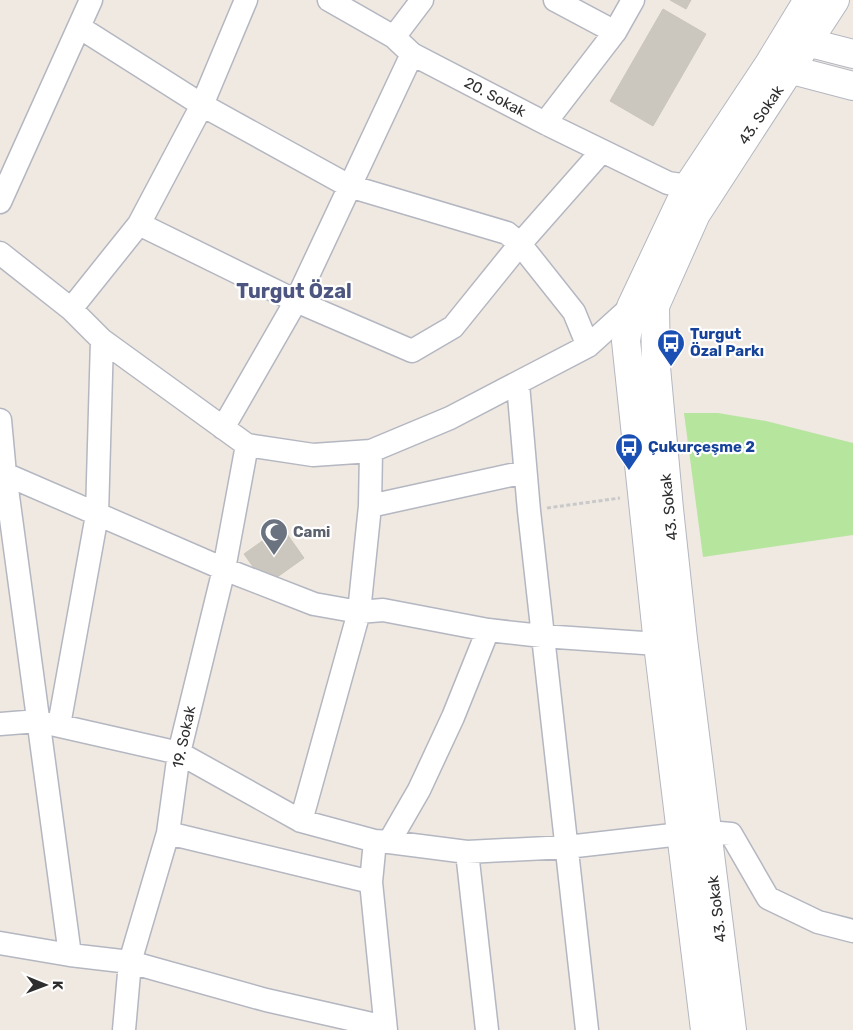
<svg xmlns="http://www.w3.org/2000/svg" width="853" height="1030" viewBox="0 0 853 1030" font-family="Rubik,sans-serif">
  <rect width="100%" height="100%" fill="#efe9e1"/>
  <path fill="#b6e59e" d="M684 413H718L766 421 853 443V535L703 557Z"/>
  <path fill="#cbc7bf" stroke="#cbc5ba" d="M670 0H691L686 9Z
    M663 9 706 34 653 126 610 101Z
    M282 527 304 558 266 585 244 554Z"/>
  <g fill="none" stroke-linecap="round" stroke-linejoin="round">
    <g stroke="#b4b7c1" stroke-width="25">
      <path id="minor" d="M329 0 394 37 412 54 545 123 668 183 688 186
        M555 0 615 32
        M79 27 202 105 349 186 507 233 520 244 574 312 588 346
        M394 37 422 0
        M545 123 615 32 633 0
        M0 202 91 0
        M139 224 296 301 412 351 453 327 520 244 602 151
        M0 253 71 309 102 340 247 445 313 455 371 451 450 418 588 346 631 307
        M71 309 139 224 202 105 246 0
        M518 384 529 511 587 1030
        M0 420 5 474 70 955
        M223 428 296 301 412 54
        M5 474 224 569 314 604 359 612 383 610 488 630 542 636 658 644
        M370 506 525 472
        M0 724 38 721 179 753 301 821 375 841 389 842 467 852 567 847 681 834
        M59 725 97 515 102 340
        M301 821 359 612 370 506 371 451
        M708 832 731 834 768 898 818 922 853 931
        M168 833 371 882
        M375 841 371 882 386 1030
        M389 842 419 790 453 717 488 630
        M467 852 487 1030
        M0 943 70 955 130 962 266 1000 385 1027
        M124 1030 130 962 168 833 179 753 224 569 247 445"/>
    </g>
    <g stroke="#b4b7c1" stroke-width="30">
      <path id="tertiary" d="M791 38 853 54
        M773 65 853 86
        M705 1030 658 644 626 341 631 307 688 186 769 64 808 0
        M732 1030 683 639 669 509 656 367 655 306 696 214 835 0"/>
    </g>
    <path stroke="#c9c9c9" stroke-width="3" stroke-dasharray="4 2.5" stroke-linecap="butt" d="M547 508 620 498"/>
    <use href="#minor" stroke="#fff" stroke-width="22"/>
    <use href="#tertiary" stroke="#fff" stroke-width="28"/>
  </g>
  <defs>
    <g id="bus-pin" transform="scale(1.4375)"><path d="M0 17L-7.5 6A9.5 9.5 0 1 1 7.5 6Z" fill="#1a4fb4" stroke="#fff"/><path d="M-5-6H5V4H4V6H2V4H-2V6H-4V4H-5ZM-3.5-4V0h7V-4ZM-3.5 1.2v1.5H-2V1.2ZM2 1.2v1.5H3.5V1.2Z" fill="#fff"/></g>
    <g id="mosque-pin" transform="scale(1.4375)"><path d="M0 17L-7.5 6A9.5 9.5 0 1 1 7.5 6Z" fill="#6b7280" stroke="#fff"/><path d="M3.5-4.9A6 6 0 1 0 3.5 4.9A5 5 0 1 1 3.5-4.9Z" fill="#fff"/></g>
  </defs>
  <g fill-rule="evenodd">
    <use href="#bus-pin" x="671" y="343"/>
    <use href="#bus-pin" x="629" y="447"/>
    <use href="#mosque-pin" x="274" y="532"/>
  </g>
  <g text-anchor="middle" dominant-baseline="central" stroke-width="4.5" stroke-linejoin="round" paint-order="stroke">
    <g font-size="15" fill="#2e2e2e" stroke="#fff">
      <text transform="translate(495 97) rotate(28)">20. Sokak</text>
      <text transform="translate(761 115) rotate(-56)">43. Sokak</text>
      <text transform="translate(669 507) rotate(-96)">43. Sokak</text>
      <text transform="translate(184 737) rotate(-78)">19. Sokak</text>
      <text transform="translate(717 909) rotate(-97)">43. Sokak</text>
    </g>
    <g font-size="15" font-weight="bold" fill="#164399" stroke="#fff" text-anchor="start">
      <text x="690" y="334">Turgut<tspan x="690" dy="17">Özal Parkı</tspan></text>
      <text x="648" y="447">Çukurçeşme 2</text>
    </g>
    <g font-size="15" font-weight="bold" fill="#5b616d" stroke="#fff" text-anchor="start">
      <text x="293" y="532">Cami</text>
    </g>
    <g font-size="20" font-weight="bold" fill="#4d5680" stroke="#fff">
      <text x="294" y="291">Turgut Özal</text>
    </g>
  </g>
  <g transform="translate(45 985) rotate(91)" stroke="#ffffff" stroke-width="4" paint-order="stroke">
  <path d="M0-4L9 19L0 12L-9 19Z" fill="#2e2e2e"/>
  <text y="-8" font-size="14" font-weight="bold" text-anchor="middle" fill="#2e2e2e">K</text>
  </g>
</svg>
